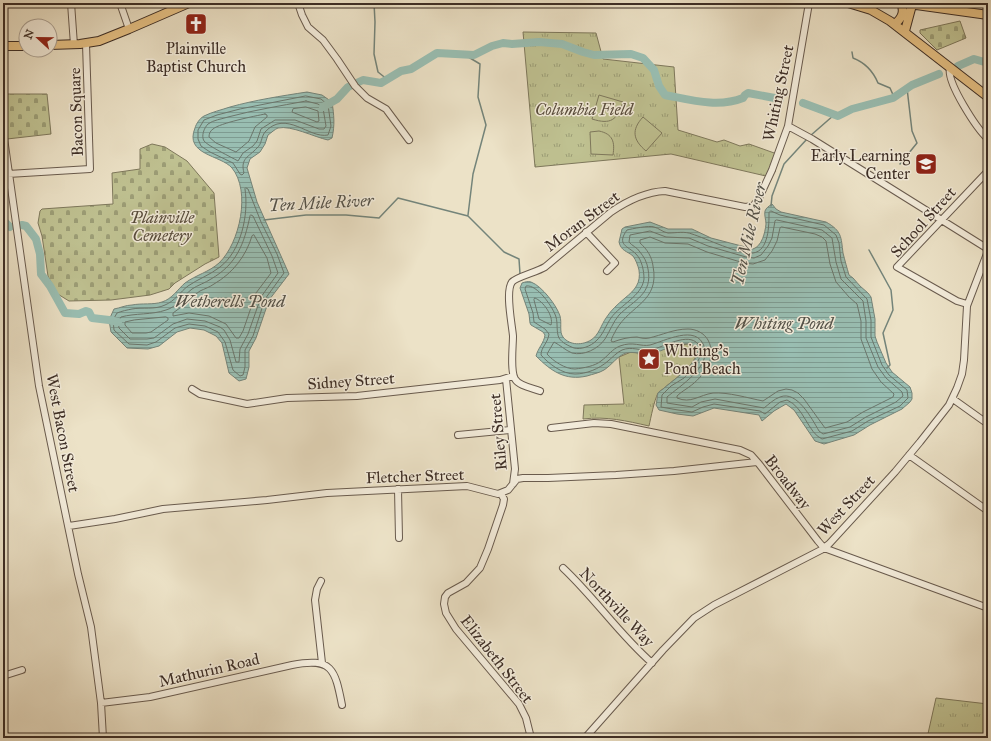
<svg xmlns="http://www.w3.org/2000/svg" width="991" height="741" viewBox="0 0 991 741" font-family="'IM FELL Great Primer',serif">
  <defs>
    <pattern id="grass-tufts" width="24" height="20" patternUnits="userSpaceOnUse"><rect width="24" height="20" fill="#bfc191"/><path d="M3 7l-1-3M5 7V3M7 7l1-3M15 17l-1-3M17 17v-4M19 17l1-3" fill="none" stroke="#9c9d76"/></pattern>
    <pattern id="cemetery-stones" width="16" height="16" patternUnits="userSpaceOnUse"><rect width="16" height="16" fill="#bfc191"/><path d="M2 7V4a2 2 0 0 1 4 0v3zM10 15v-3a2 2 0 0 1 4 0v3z" fill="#9c9d76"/></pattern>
    <pattern id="water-rules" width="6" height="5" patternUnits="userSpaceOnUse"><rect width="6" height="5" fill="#99beb2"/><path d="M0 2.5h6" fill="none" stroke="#7e9b91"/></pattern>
  </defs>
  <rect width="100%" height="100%" fill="#ece2c7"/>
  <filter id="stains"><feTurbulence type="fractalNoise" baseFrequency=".005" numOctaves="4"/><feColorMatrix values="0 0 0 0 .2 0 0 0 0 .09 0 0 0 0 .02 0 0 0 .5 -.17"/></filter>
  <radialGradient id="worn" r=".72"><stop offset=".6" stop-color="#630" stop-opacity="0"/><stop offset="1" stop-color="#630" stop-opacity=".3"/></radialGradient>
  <path fill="url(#grass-tufts)" stroke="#7e785c" d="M523 32 596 33 603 59 674 67 678 130 717 142 724 140 740 146 749 144 777 154 775 172 770 177 671 154 535 167Z
    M688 344 694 346 697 353C692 369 675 378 663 389 661 390 660 391 658 393 654 401 651 417 649 426 627 421 606 416 583 419L584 405 624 404 619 357 631 352 650 354 669 347Z
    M936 698 988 704V738H927Z"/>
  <path fill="url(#cemetery-stones)" stroke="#7e785c" d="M960 21 966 38 937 50 920 33V30Z
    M3 94H47L51 134 7 139Z
    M152 144 165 147 187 161 214 193 219 257 205 264 175 283 169 289 150 295 111 300 69 301 56 293 48 276 42 236 38 223 40 211 42 209 113 204 112 173 140 169V149Z"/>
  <path fill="#bfc191" stroke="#7e785c" d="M599 95 623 102C617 120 611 125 592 119Z
    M643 117 662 133 646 151C633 140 631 130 643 117Z
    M599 131C613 134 615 142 613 155L591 154 590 132Z"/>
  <path fill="url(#water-rules)" stroke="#74847a" d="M307 92 322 95 332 102C334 115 335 125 332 138L328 140C314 137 291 125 278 128 275 129 271 133 268 135L265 144 260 152 250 159 247 168 257 202 289 274 269 300 256 338 249 351V367L246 379 239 381 229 373 222 343 216 336 204 330 190 328 177 332 159 346 148 349 127 348 111 332 109 320 114 309C120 308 126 305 132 305 142 303 153 305 162 302 172 299 178 289 185 283 196 275 209 272 219 263 240 243 251 191 232 168 221 155 184 155 195 128 196 124 200 118 204 116 212 112 221 110 230 107 255 100 281 96 307 92Z
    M772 204 776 209 781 212 826 222C842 231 841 237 843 253 845 261 847 268 849 275L853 278 860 286 868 293 871 297 875 319V336L877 342 886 363 892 372 910 387 912 393V399L910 402 902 409 870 425 854 435 824 444 815 441 794 410 786 404 774 411 762 421 759 415 714 408 693 416 677 414 659 410 656 405C657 402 657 396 658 393 659 391 661 391 663 389 672 381 693 367 697 355 697 353 697 351 696 349 689 335 660 353 650 354 642 355 634 351 626 353 617 356 612 365 604 370 599 373 593 374 587 376 565 381 551 371 536 356 538 348 544 343 545 335L543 332 531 325 530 323 529 314 520 288 522 283C525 282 528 281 531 282 542 286 557 306 560 316 562 323 559 332 563 337 570 346 583 345 591 340 599 335 601 325 606 318 611 310 618 304 625 298 635 290 641 283 639 270 638 266 636 260 633 256 627 251 621 251 619 242L622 229 625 227 650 222 668 229H692L711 238 753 249C762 246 765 233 766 224 766 220 764 215 765 211 766 208 769 206 772 204Z"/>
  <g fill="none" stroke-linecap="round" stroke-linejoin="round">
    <path stroke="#6b766c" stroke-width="1" d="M306 96 321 99 328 105 331 126 328 135C309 139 286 109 265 132 261 137 262 144 257 148 249 157 240 158 244 173L242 175 240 174 233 163 210 152 201 146 198 139V130L204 120 217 115 240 109Z
      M306 101 318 104 323 108 326 126 324 129H319L295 120H275L261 129 257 141 253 146 243 153 238 161C231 157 208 146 204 141 201 136 204 128 208 124 213 120 222 119 228 117 254 110 280 106 306 101Z
      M306 107 318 111 319 121 317 122 292 112 293 109Z
      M265 114 267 115V117L255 127 249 141 236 152 216 143 209 137C209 134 210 131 213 129 220 123 255 116 265 114Z
      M246 188 248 189 261 222 277 254 284 273 265 299 253 336 245 350V367L243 375 240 376 233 370 225 342 218 332 205 326 189 324 175 328 156 342 147 345 129 344 114 330 113 320 117 313C122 311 127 310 132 309 142 307 155 310 165 305 175 301 180 292 188 286 198 279 210 275 220 267 241 251 249 215 245 189Z
      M771 211 780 215 824 225 836 235 839 243 841 261 846 277 867 299 871 320V337L882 365 889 375 907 390 908 398 900 406 868 421 852 431 822 439C808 433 804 407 787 400L780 402 765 414 760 411 714 404 703 407 692 412 678 410 661 407 662 395C665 392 668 389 671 386 675 383 680 381 684 378 692 370 709 353 696 342 684 333 661 349 649 350 640 351 632 346 622 350 616 353 613 357 608 361 599 369 586 374 575 374 562 374 549 364 541 355 541 347 548 343 549 334L545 329 534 322 533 313 525 289 526 286C537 284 553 307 556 317 558 324 556 331 559 338 562 343 569 346 574 348 581 350 591 346 596 341 603 335 606 325 611 318 620 305 642 296 644 279 644 271 642 260 636 254 628 246 616 245 627 230 631 229 650 225 654 227 659 228 662 232 668 233 676 233 685 231 692 234 705 238 740 255 753 253 769 251 769 225 769 213Z
      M251 215 253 216 272 256 278 273 261 297 248 334 240 349 239 362H236L230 340 224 330 220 327 205 321 187 319 173 324 154 338 147 339H130L119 328 118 321 121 317C135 313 152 315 166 310 177 307 183 296 192 289 198 285 205 283 211 279 237 264 244 244 250 216Z
      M777 220 822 230 832 238 836 262 841 279 863 301 866 321V338L878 367 886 378 902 392 903 396 896 402 866 417 850 427 823 434 819 431C812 419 797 390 780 397 774 399 769 404 764 408L715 399 701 402 692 407 667 403V397C680 386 712 366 704 346 696 324 665 341 650 345 641 347 633 341 620 346 612 349 608 356 601 361 595 366 584 368 575 369 565 369 553 361 547 354L554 342C560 345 565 350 572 353 584 356 598 349 605 339 610 331 613 322 619 315 634 300 653 294 648 269 647 262 644 257 640 252 637 247 632 246 629 242L630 235 650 231 666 237 689 238 708 246 746 257 754 258 761 255 768 246 772 238 775 221Z
      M782 227 815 234 822 237 826 241 830 264 836 282 849 297 857 304 861 321V339L872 369 881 382 894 394 893 397 863 412 847 422 825 428 804 399 798 393 792 390 786 389 778 391 763 401C748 398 728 392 713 393 699 395 691 404 677 398V396C681 392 685 390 689 387 703 377 718 358 708 340 704 333 696 329 688 329 674 329 662 335 649 338 645 339 641 338 637 337 629 337 621 339 613 342L611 341C612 337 614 334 616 330 630 305 660 302 653 266 652 257 647 249 640 243V240L650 237 665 243 688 244 707 252 744 263 753 264 765 260 772 251 777 241 780 228Z
      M254 235 267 258 271 273 256 293 243 331 239 338H236L226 324 209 316 189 313 173 316V313C183 307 190 297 200 291 204 289 210 287 214 284 233 273 246 256 252 236Z
      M535 298C543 301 554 316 551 325L539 319 534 300Z
      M166 317 168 318V320L151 332 146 333H132L125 325V322L134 320Z"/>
    <path stroke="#74847a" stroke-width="1.5" d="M374 3 375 22 374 54 378 72 388 80
      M852 52 853 58C866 63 873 71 878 83L890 88 894 97
      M465 55 480 64 478 97 486 125 473 174 468 215
      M810 136 834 115
      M900 164 917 143 912 131 907 88
      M771 206 772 196 784 164 807 139
      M264 220 306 215H346L379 218 398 198 468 216 504 252 519 259 520 274
      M869 250 891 290 893 310 883 333 890 365 887 368"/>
    <path stroke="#99beb2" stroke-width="8" d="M958 66 974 59 988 63
      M803 103 838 116 852 109 893 98 912 85 939 74
      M323 107 337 99 348 87 363 80 381 83 401 71 411 69 437 53 474 55 492 46 503 43 512 44 539 42 562 44 583 52 594 55 631 54 643 58 654 70 659 86 665 95C691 100 718 108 743 98L745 95 748 93 780 99
      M3 220 10 227
      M22 225 26 226 36 239 40 254 41 274 50 286 65 313 79 314 86 311 89 312 92 318 109 320 118 322"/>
    <g stroke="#695b4e" stroke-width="8">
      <path id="minor" d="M71 3 74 45
        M120 3 129 29
        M298 3 302 15 308 27 323 40 337 59 355 86 367 98 386 109 409 140
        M950 68C946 82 977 129 988 139
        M788 126 812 139 988 249
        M3 131 39 386 78 574 91 627 101 703 103 738
        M8 174 90 169 86 44
        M586 232 615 263 607 271
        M967 304 957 301 897 267 988 171
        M506 379 515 469 513 484
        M192 389 200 394 247 404 287 398 357 396 500 380 513 376
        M540 391C532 388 519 386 515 379 510 371 513 346 513 336 512 324 505 291 512 282 516 277 537 272 545 267L611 212C627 201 645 192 665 191L745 207 753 206 758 200 772 170 788 126 809 3
        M953 399 988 424
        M551 428 594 423 611 424 740 450 751 455 759 464 818 541 824 548 988 608
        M458 435 511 430
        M909 455 988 511
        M398 489 399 538
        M501 494 504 499 503 505 488 549 480 568 466 583 448 593 445 597 444 604 446 613 456 629 519 704 526 718 531 738
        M69 526 115 519 163 509 267 500 327 493 467 486 498 494 508 490 517 479 523 478H548L616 475 674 471 757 462
        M563 568C595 598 619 634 652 663
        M321 581 317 589 315 600 322 663
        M3 676 22 670
        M101 703 150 697 292 665C332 657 335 669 342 705
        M3 725 5 738
        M585 738 663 650 694 618 714 605 821 550 829 544 895 472 920 442 949 405 957 388 962 374 964 360 967 306 988 251"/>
    </g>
    <g stroke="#3d2e26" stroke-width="10">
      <path id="major" d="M848 3 871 10 890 21 988 97
        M902 3 988 15
        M895 24C902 18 905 12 901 3
        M905 31 912 5
        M50 45 80 44 99 41 129 29 189 3
        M3 46H26"/>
    </g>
    <use href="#minor" stroke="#f3ecdb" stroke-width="6"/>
    <use href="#major" stroke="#e6c184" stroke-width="8"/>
  </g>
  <defs>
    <g id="church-square" transform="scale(1.15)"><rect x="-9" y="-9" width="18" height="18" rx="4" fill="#8f2418" stroke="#f3ecdb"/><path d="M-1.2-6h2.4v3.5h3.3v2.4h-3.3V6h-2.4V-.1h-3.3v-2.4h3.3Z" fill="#fff"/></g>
    <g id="school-square" transform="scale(1.15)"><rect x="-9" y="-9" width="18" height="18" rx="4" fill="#8f2418" stroke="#f3ecdb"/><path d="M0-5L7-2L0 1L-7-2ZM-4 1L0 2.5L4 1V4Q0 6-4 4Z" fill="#fff"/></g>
    <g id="sight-square" transform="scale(1.15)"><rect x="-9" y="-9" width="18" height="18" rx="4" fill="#8f2418" stroke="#f3ecdb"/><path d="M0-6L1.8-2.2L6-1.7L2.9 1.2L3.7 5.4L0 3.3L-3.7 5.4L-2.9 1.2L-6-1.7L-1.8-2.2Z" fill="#fff"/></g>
  </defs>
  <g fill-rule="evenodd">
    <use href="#church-square" x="196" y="24"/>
    <use href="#school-square" x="926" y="164"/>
    <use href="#sight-square" x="649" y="359"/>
  </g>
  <g text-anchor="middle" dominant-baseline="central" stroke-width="3" stroke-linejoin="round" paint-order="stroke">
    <g font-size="16" fill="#3d2e26" stroke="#f3ecdb">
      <text x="196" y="48">Plainville<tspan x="196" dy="18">Baptist Church</tspan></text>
      <text x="910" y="155" text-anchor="end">Early Learning<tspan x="910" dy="18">Center</tspan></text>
      <text x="664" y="350" text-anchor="start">Whiting's<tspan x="664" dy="18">Pond Beach</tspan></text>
    </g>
    <g font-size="16" fill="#3d2e26" stroke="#f3ecdb">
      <text transform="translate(778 93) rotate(-78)">Whiting Street</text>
      <text transform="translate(76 112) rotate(-92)">Bacon Square</text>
      <text transform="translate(582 221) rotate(-37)">Moran Street</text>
      <text transform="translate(923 222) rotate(-48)">School Street</text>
      <text transform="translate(351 381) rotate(-4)">Sidney Street</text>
      <text transform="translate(498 432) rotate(-95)">Riley Street</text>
      <text transform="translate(63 433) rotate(79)">West Bacon Street</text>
      <text transform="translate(415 476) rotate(-2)">Fletcher Street</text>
      <text transform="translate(788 482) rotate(52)">Broadway</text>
      <text transform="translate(846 505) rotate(-47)">West Street</text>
      <text transform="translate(617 607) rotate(47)">Northville Way</text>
      <text transform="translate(497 659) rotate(52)">Elizabeth Street</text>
      <text transform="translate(209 670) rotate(-13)">Mathurin Road</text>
    </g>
    <g font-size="16" font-style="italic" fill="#574b3b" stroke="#f3ecdb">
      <text x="584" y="109">Columbia Field</text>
      <text x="162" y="217">Plainville<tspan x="162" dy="18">Cemetery</tspan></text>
    </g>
    <g font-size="17" font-style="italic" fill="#545249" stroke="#f3ecdb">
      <text transform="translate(321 203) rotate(-3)">Ten Mile River</text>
      <text transform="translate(749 234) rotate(-77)">Ten Mile River</text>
      <text x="230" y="301">Wetherells Pond</text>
      <text x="784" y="323">Whiting Pond</text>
    </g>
  </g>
  <rect width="991" height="741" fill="none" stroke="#ece2c7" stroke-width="16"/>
  <rect x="4" y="4" width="983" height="733" fill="none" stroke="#3d2e26" stroke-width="2"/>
  <rect x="8" y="8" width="975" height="725" fill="none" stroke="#3d2e26"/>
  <g transform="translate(38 38) rotate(292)"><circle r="19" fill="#f3ecdb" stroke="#aaa093"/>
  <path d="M0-3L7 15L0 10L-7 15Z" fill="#8f2418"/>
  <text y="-6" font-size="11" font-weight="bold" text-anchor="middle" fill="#3d2e26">N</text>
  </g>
  <rect width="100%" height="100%" filter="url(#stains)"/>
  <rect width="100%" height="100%" fill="url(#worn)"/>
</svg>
